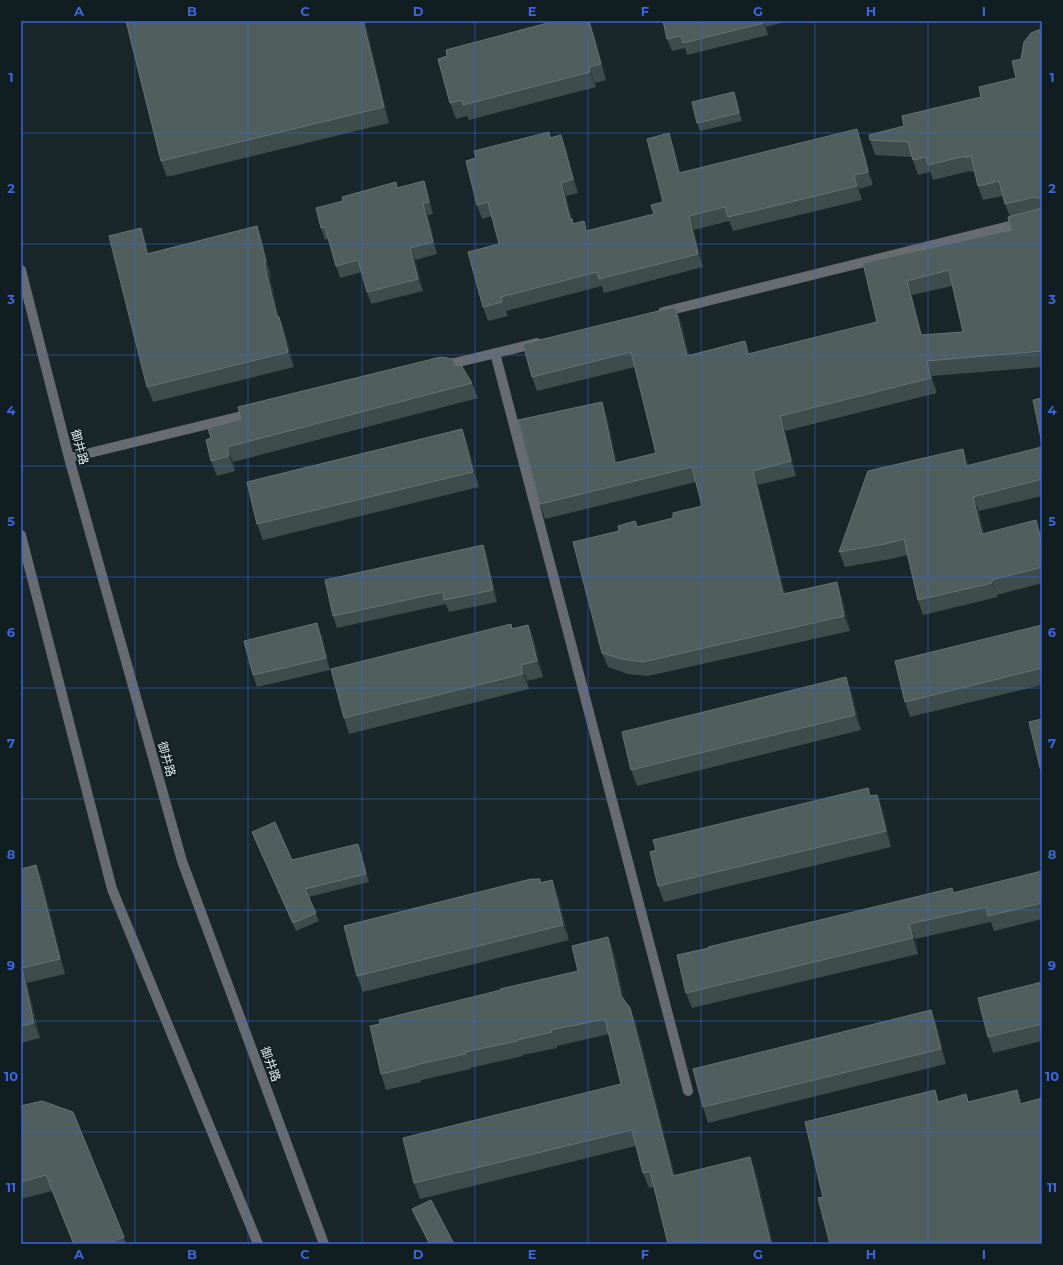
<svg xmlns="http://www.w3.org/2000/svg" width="1063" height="1265" viewBox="0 0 1063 1265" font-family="Montserrat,'Noto Sans SC',sans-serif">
  <rect width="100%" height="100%" fill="#19272b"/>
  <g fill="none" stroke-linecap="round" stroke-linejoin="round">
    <path stroke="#676c70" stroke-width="10" d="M21 270 69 458 182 861 324 1244
      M663 312 1042 218
      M495 353 688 1091
      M442 366 537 343
      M69 458 254 413
      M21 535 112 889 258 1244"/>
  </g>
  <path fill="#3e4c4b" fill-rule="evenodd" d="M126 21H365L389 123 167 177 161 161Z
    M663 21H781V23L766 27 768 35 687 55 685 48 672 51 667 39Z
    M1042 29V367L932 376 937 393 785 431 796 476 758 485 785 594 842 597 850 631 648 676 628 674 608 667 602 653 619 531 635 521 638 527 673 518 702 506 696 482 545 519 540 504 602 402 607 417 617 463 656 453 635 367 537 391 532 377 675 307 681 322 689 355 745 341 749 354 877 322 863 263 1011 230 1010 217 1005 204 1003 196 983 200 978 186 975 171 971 172 970 171 933 180 930 172 918 175 912 157 875 155 870 140 981 97 1016 78 1021 59ZM952 286 963 332 922 335 912 295Z
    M594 34 606 80 595 83 596 87 469 120 467 116 456 119 450 103Z
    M734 92 737 100 742 121 700 131 697 123Z
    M549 132 551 138 566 149 578 193 566 196 572 219 574 224 587 231 654 214 663 202 674 147 680 173 862 143 873 185 859 189 862 200 733 231 729 221 694 230 703 267 604 293 602 286 506 311 508 316 488 321 483 307 499 244 492 216 482 219 477 205 476 158Z
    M424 181 428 193 433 214 428 215 437 254 415 260 423 291 371 304 367 292 362 272 340 278 336 266 328 239 325 240 321 228 398 188Z
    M257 226 262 241 271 278H270L279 317 285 332 294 367 153 402 147 387 141 228 146 243 149 253Z
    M456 366 472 383 478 398 233 462 235 471 217 476 211 461 206 440Z
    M462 429 468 445 479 487 263 540 257 524Z
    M1042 447V496L979 511 984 534 1041 535 1042 538V583L997 595 998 597 923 615 918 600 907 555 891 559 845 567 839 552 963 449 969 466Z
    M483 545 487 557 497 602 449 612 446 604 337 628 333 616Z
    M511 624 513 629 528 625 534 640 543 677 527 681 529 689 349 734 344 718Z
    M1042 625V685L910 717 905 702Z
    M322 635 330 670 257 687 253 675Z
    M852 693 861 730 637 786 631 770Z
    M877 795 883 810 891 847 664 902 658 886 871 796Z
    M252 832 292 860 361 852 369 882 309 897 319 921 296 931 255 840Z
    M36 865 42 880 65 974 27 983 40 1038 21 1043V869Z
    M1042 871V919L994 931 991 922 915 939 918 954 692 1008 686 993 953 893Z
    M540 879 541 882 552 880 558 895 569 940 363 992 357 976Z
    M614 952 624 1000 630 1008 636 1023 675 1176 756 1173 773 1244H668L654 1187 649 1188 643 1173 636 1146 420 1199 414 1183 621 1084 609 1034 557 1046V1048L523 1055V1056L470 1068 471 1069 421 1080V1082L386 1090 381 1074 481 995 578 971Z
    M1042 982V1041L993 1053 988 1037Z
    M937 1025 946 1064 708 1123 703 1107Z
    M21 1106 124 1237 126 1244H73L52 1191 21 1199Z
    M412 1209 454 1244H429L415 1217Z"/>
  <path fill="#273637" d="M363 21H365L389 123 384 107Z
    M589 21 594 34 606 80 601 64Z
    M764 21 766 27 768 35 764 23Z
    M589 67 595 83 596 87 590 72Z
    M734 92 737 100 742 121 739 113Z
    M857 129 862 143 873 185 868 172Z
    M669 133 674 147 684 187 679 173Z
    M561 135 566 149 578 193 573 179Z
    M854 175 859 189 862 200 857 186Z
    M424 181 428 193 433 214 429 202Z
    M561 183 566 196 575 233 570 219Z
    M423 203 428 215 437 254 433 242Z
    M689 216 694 230 703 267 698 254Z
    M257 226 262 241 271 278 266 262Z
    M141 228 146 243 153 269 147 254Z
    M410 248 415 260 423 291 418 279Z
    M264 263 270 278 283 332 277 317Z
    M907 281 912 295 926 350 921 335Z
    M675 307 681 322 692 370 687 356Z
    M279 317 285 332 294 367 288 352Z
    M745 341 750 356 748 354Z
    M927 361 932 376 937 393 931 378Z
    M602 402 607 417 621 478 615 463Z
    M780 416 785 431 796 476 791 461Z
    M462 429 468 445 479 487 473 472Z
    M227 447 233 462 235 471 229 456Z
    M963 449 968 463 972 481 966 466Z
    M753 471 758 485 789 609 783 594Z
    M973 497 979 511 987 549 982 534Z
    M1036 520 1042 538V543Z
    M483 545 487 557 497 602 493 590Z
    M992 580 997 595 998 597 992 583Z
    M837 582 842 597 850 631 844 616Z
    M317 623 322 635 330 670 326 658Z
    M528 625 534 640 543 677 537 661Z
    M521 665 527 681 529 689 523 674Z
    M846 677 852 693 861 730 855 715Z
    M877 795 883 810 891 847 886 831Z
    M358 844 361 852 369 882 366 874Z
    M36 865 42 880 65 974 60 959Z
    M552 880 558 895 569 940 563 925Z
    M909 924 915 939 918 954 913 938Z
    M608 937 614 952 627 1011 621 996Z
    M22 968 27 983 40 1038 34 1023Z
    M630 1008 636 1023 679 1192 673 1176Z
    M931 1010 937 1025 946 1064 941 1049Z
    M1017 1090 1023 1105 1020 1104Z
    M750 1157 756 1173 773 1244H771Z"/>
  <path fill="#505e5d" stroke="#677474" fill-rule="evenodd" d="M126 21H363L384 107 161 161Z
    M555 21H589L601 64 589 67 590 72 463 105 462 100 450 103 438 59 447 56 446 50Z
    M663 21H764V23L683 43 681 36 667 39Z
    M1041 29H1042V200L1041 199 1035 197 1005 204 999 181 978 186 971 156 965 158V156L928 165 926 157 913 160 908 142 870 140 869 135 904 126 902 116 981 97 979 87 1016 78 1012 61 1021 59 1024 42 1031 33Z
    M734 92 739 113 697 123 692 102Z
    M857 129 868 172 854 175 857 186 728 217 725 207 689 216 698 254 599 279 597 272 501 297 502 302 483 307 468 252 499 244 488 202 477 205 466 161 476 158 474 151 549 132 550 138 561 135 573 179 561 183 570 219H572L573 224 584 221 586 231 654 214 651 205 663 202 647 139 669 133 679 173Z
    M424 181 429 202 423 203 433 242 410 248 418 279 367 292 358 260 336 266 325 227 321 228 316 208 343 201 342 197 396 182 397 188Z
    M1042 206V351L927 361 931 378 780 416 791 461 753 471 783 594 837 582 844 616 643 662 622 659 602 653 573 542 619 531 618 526 635 521 637 527 673 518V513L702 506 692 467 540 504 518 420 602 402 615 463 656 453 631 352 532 377 523 344 675 307 687 356 745 341 748 354 877 322 863 263 1011 230 1008 217 1039 209ZM949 270 963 332 921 335 907 281Z
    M257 226 266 262 264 263 277 317H279L288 352 147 387 109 236 141 228 147 254Z
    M441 357 453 359 455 366 461 365 472 383 227 447 229 456 211 461 206 440 211 438 208 428 241 419 238 407Z
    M1042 398V443L1033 400Z
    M462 429 473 472 257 524 247 482Z
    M1042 447V479L973 497 982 534 1036 520 1042 543V567L992 580V583L918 600 904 539 885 544 839 552 868 471 963 449 966 466Z
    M483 545 493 590 444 600 443 592 333 616 325 580Z
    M317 623 326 658 253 675 244 641Z
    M511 624 512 629 528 625 537 661 521 665 523 674 344 718 331 669Z
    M1042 625V668L905 702 895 661Z
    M846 677 855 715 631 770 622 732Z
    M1042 719V776L1029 722Z
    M868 788 870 796 877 795 886 831 658 886 650 852 656 850 653 840Z
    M275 822 292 860 358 844 366 874 305 889 316 913 293 923 252 832Z
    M36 865 60 959 22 968 34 1023 21 1026V869Z
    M1042 871V903L988 916 986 907 909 924 913 938 686 993 677 955 709 948 708 947 932 893 952 888 953 893Z
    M531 879H540V883L552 880 563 925 357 976 344 926Z
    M608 937 621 996 630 1008 673 1176 750 1157 771 1244H668L650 1171 643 1173 632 1130 414 1183 403 1138 621 1084 605 1019 551 1030 552 1032 517 1040V1041L465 1052V1054L415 1065V1066L381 1074 370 1026 380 1024 379 1020 481 995 501 990 500 989 578 971 572 946Z
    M1042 982V1024L988 1037 978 998Z
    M931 1010 941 1049 703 1107 693 1069Z
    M935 1090 938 1102 966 1094 968 1102 1017 1090 1020 1104 1042 1098V1244H830L818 1198 823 1197 805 1122Z
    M42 1101 73 1112 124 1237 108 1244H96L97 1243 95 1244H74L46 1175 21 1182V1106Z
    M431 1200 454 1244H430L412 1209Z"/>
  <path fill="none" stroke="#3b66dc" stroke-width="1" stroke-opacity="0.55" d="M135 21V1244M248 21V1244M362 21V1244M475 21V1244M588 21V1244M701 21V1244M815 21V1244M928 21V1244M21 133H1042M21 244H1042M21 355H1042M21 466H1042M21 577H1042M21 688H1042M21 799H1042M21 910H1042M21 1021H1042M21 1132H1042"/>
  <g text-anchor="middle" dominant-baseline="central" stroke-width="3.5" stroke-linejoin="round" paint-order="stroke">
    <g font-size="12" fill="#e6eff1" stroke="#101d21">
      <text transform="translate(80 447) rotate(75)">御井路</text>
      <text transform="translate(167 759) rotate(74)">御井路</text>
      <text transform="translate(271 1064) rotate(70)">御井路</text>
    </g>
  </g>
  <rect width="1063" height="1265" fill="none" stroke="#101d21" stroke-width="44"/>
  <rect x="22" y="22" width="1019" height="1221" fill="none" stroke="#3b66dc" stroke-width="1.5"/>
  <g font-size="13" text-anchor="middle" font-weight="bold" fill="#3b66dc">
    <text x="79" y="16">A</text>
    <text x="192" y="16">B</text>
    <text x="305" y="16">C</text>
    <text x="418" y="16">D</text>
    <text x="532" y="16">E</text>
    <text x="645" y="16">F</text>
    <text x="758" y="16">G</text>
    <text x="871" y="16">H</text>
    <text x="984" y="16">I</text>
    <text x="11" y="82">1</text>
    <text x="1052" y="82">1</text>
    <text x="11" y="193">2</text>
    <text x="1052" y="193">2</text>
    <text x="11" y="304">3</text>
    <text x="1052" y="304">3</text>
    <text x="11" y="415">4</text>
    <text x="1052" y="415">4</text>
    <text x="11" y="526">5</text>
    <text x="1052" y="526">5</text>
    <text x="11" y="637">6</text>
    <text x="1052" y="637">6</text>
    <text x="11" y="748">7</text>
    <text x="1052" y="748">7</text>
    <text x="11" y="859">8</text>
    <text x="1052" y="859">8</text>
    <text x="11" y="970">9</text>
    <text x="1052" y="970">9</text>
    <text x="11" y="1081">10</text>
    <text x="1052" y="1081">10</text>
    <text x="11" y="1192">11</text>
    <text x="1052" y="1192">11</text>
    <text x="79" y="1259">A</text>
    <text x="192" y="1259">B</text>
    <text x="305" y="1259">C</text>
    <text x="418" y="1259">D</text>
    <text x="532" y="1259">E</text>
    <text x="645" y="1259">F</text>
    <text x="758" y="1259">G</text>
    <text x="871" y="1259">H</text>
    <text x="984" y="1259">I</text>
  </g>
</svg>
